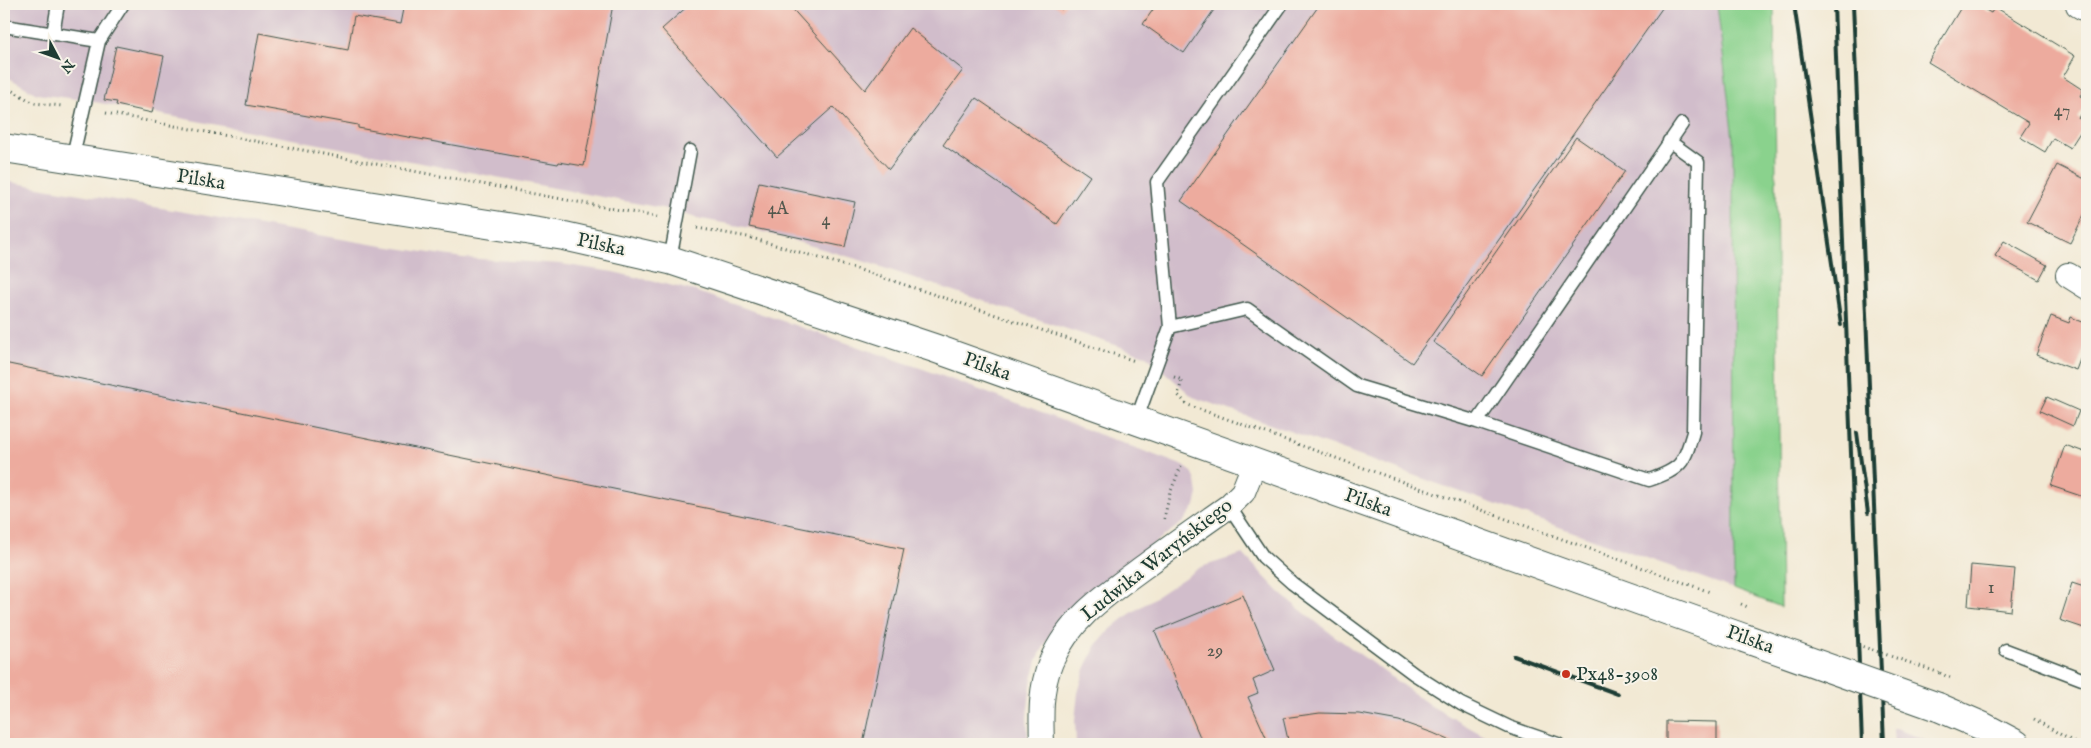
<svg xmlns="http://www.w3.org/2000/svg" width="2091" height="748" viewBox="0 0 2091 748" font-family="'IM FELL English',serif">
  <rect width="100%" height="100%" fill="#f7f3e8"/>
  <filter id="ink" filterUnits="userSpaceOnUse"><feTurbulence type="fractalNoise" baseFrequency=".02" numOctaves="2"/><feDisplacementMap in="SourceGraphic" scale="10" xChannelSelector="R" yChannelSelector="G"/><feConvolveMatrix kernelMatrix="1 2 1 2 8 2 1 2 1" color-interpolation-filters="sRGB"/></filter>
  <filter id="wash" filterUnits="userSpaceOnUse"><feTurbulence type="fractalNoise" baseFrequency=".0096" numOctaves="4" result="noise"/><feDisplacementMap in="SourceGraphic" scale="20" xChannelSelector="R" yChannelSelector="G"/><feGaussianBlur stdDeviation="1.12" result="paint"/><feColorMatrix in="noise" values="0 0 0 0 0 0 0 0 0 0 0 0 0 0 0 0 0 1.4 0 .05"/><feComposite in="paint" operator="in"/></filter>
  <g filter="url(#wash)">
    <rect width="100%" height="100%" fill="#f2e9d4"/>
    <path fill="#d1bdcb" d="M4 4H1717L1733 139 1734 589 1193 397 1145 355 860 260 750 228 696 218 667 209 84 100 37 94 4 75Z
      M4 181 370 244 463 258 561 264 613 272 695 291 926 370 1184 466 1192 472 1196 481 1198 494 1195 506 1183 522 1088 592 1066 612 1049 637 1038 658 1031 683 1027 717 1028 744H4Z
      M1243 554 1283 596 1325 629 1431 706 1499 744H1076L1075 720 1078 693 1085 669 1096 646 1110 630 1127 616 1201 567Z
      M1893 728 1902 731 1934 744H1894Z"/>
    <path fill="#8ad28d" stroke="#548860" d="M1717 4H1774L1781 607 1734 589 1733 139Z"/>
    <g id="blocks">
      <path fill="#edab9e" d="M404 4H613L584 166 559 162 558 164 358 128V125L246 105 259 33 348 50 354 16 400 24Z
        M690 4H788L865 90 910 28 963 70 889 169 833 107 777 157 662 29Z
        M1053 4H1066L1062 10Z
        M1157 4H1218L1184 53 1143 24Z
        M1320 4H1665L1412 363 1181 201Z
        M1963 4H1975L1991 13 1995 7 2075 56 2063 77 2083 90 2080 96 2087 100V104L2078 118 2086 123 2070 148 2053 138 2045 152 2020 137 2029 123 1928 62Z
        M116 46 164 56 152 113 116 105 117 102 104 100Z
        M976 98 1090 176 1057 224 943 145Z
        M1576 137 1625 171 1482 376 1433 342Z
        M2057 165 2087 180V209L2070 243 2027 222Z
        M759 182 855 202 845 247 749 227Z
        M2004 241 2047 265 2039 280 1995 256Z
        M2051 316 2069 323 2071 317 2087 324V341L2076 370 2036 355Z
        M4 363 904 549 863 744H4Z
        M2047 397 2079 411 2073 426 2040 411Z
        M2065 445 2087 453V498L2051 486Z
        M1971 565 2015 569 2011 611 1968 606Z
        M2072 583 2087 588V629L2060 620Z
        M1243 595 1275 670 1253 680 1258 693 1248 697 1269 744H1203L1155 631Z
        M1320 713 1360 714 1399 721 1433 733 1458 744H1289L1283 718Z
        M1666 721 1717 722V744H1666Z"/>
    </g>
  </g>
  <g filter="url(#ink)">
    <use href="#blocks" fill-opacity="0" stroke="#3f574c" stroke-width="1"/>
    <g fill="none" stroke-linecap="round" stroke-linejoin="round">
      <g stroke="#3f574c" stroke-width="15">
        <path id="service" d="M4 26 99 41
          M53 34 58 4
          M72 160 99 41 123 4
          M670 260 690 151
          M1170 327 1247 309 1357 386 1477 422 1682 124
          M1136 421 1170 327 1157 182 1282 4
          M1477 422 1649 480C1681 469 1684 464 1693 432L1698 162 1669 141
          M1229 506 1263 557 1292 583 1414 674 1461 704 1509 727 1558 744
          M2006 650 2087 681"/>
      </g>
      <g stroke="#3f574c" stroke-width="26">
        <path id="minor" d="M2078 5 2087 10
          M2068 275 2087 287
          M1042 744C1041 716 1040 688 1051 662 1070 617 1111 591 1149 563 1175 544 1202 525 1229 506L1243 492 1255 462"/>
      </g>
      <g stroke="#3f574c" stroke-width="30">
        <path id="tertiary" d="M4 148 564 236 670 260 934 348 1744 638
          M1938 707 1982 726 2016 744"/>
      </g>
      <path stroke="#3f574c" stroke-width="3" stroke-dasharray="1 4" stroke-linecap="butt" d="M4 86 34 103 62 106
        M106 113 657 217
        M697 228 748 237 857 269 1135 361
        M1174 377 1182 380 1178 395 1188 405 1710 592
        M1164 519 1170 493 1181 466
        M1940 673 1950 678
        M2034 719 2077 744"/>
      <use href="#service" stroke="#fff" stroke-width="12"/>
      <use href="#minor" stroke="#fff" stroke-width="24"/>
      <use href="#tertiary" stroke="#fff" stroke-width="28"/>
      <path stroke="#1f3d34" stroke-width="4" d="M1794 4 1841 325
        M1834 4 1862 744
        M1853 4 1884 744
        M1857 433 1868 513
        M1514 656 1618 694"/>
      <g stroke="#3f574c" stroke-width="30" stroke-linecap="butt">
        <path id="tertiary-bridge" d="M1744 638 1938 707"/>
      </g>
      <path stroke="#3f574c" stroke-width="3" stroke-dasharray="1 4" stroke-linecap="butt" d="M1741 604 1750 608
        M1858 645 1940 673"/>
      <use href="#tertiary-bridge" stroke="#fff" stroke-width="28"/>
    </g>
  </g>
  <circle fill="#c8321e" stroke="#f7f3e8" stroke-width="2" cx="1566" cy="674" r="5"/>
  <g text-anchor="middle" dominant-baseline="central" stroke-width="4" stroke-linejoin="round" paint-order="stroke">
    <g font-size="18" fill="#52584e">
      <text x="2062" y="111">47</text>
      <text x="778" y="209">4A</text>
      <text x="826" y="220">4</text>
      <text x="1991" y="588">1</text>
      <text x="1215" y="651">29</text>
    </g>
    <g font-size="20" fill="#1f3d34" stroke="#f7f3e8">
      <text transform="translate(201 180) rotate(9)">Pilska</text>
      <text transform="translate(601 245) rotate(12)">Pilska</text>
      <text transform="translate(987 367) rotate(20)">Pilska</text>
      <text transform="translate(1368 503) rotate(20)">Pilska</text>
      <text transform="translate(1157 560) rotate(-38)">Ludwika Waryńskiego</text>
      <text transform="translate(1750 640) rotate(20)">Pilska</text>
    </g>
    <g font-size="20" fill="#1f3d34" stroke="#f7f3e8" text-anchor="start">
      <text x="1576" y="674">Px48-3908</text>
    </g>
  </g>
  <rect width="2091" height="748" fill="none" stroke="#f7f3e8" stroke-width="20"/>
  <g transform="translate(58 58) rotate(131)" stroke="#f7f3e8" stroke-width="4" paint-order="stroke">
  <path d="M0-4L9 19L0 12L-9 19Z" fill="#1f3d34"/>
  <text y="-8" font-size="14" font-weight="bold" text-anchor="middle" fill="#1f3d34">N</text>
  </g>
</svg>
